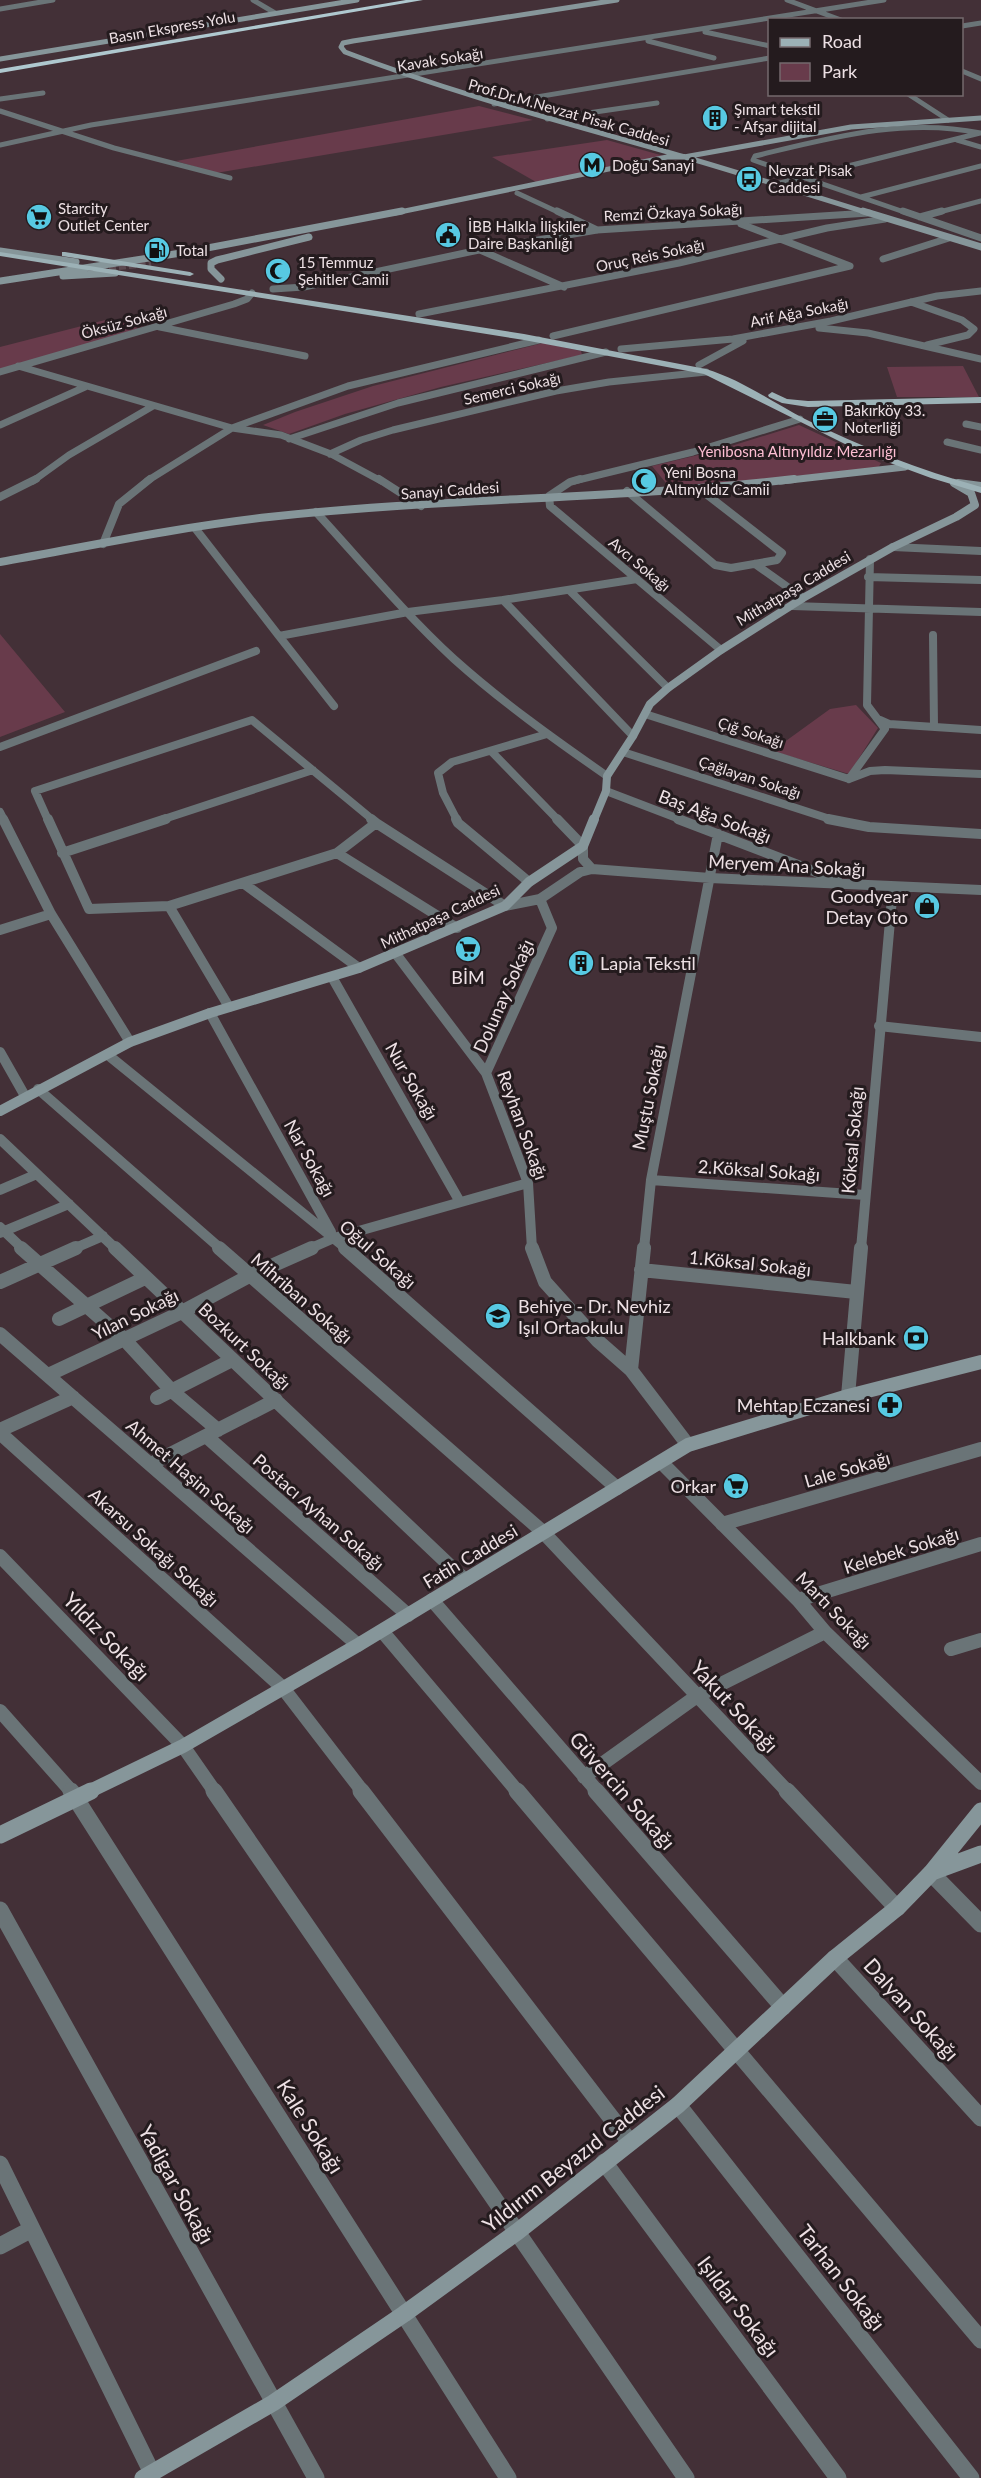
<svg xmlns="http://www.w3.org/2000/svg" width="981" height="2478" viewBox="0 0 981 2478" font-family="Lato,sans-serif">
  <rect width="100%" height="100%" fill="#433037"/>
  <path fill="#683b4b" d="M479 106 533 120 216 173 176 161Z
    M607 140 664 156 536 182 492 157Z
    M109 319 143 327 0 371V347Z
    M543 343 581 351 582 355 441 387 345 414 289 434 263 425 295 412 373 386Z
    M963 366 979 397H897L887 367Z
    M799 425 881 463 878 468 670 488 652 466 715 451Z
    M0 634 65 712 0 737Z
    M856 705 878 728 849 774 772 751 830 709Z"/>
  <g fill="none" stroke-linecap="round" stroke-linejoin="round">
    <path stroke="#5c4a51" stroke-width="7" stroke-dasharray="7 3" stroke-linecap="butt" d="M89 270 151 263"/>
    <path stroke="#6a7477" stroke-width="5" d="M253 0 275 13
      M787 0 841 20
      M0 9 53 0
      M962 26 981 23
      M705 32 770 46
      M648 41 714 58
      M962 71 981 79
      M908 94 948 120
      M0 99 43 93
      M494 104 770 58
      M0 111 114 148 230 178
      M547 119 657 103
      M957 140 981 147
      M0 145 91 125 884 0
      M776 184 980 133
      M517 193 560 213
      M861 197 981 166
      M907 213 753 160 755 156C830 138 904 117 981 133
      M936 213 981 201"/>
    <path stroke="#6a7477" stroke-width="7" d="M557 211 597 230
      M903 211 981 238
      M920 217 942 211
      M741 224 850 266
      M480 250 564 287
      M883 259 949 238
      M273 289 304 287 479 250 597 230 869 213
      M911 302 962 320 974 329 968 335 927 345
      M419 314 679 263 827 228 885 219
      M160 327 305 356
      M819 328 868 333 981 359
      M553 336 850 266
      M621 349 733 339 831 321 937 296 981 291
      M699 365 743 341
      M18 366 232 428 281 435 331 454 381 481
      M0 372 234 304 247 299 252 293
      M966 424 981 427
      M0 425 85 387
      M289 439 398 403 606 352
      M947 442 981 450
      M330 454 361 440 393 430 556 391 609 382 706 372
      M33 481 69 455 153 406
      M147 481 232 428 348 386 539 340
      M574 481 693 452 800 419"/>
    <path stroke="#6a7477" stroke-width="8" d="M379 479 421 506
      M580 479 570 482 549 496 550 506 721 650
      M627 491 715 565 731 568 777 560 782 553 701 490
      M0 497 36 479
      M316 512C361 561 405 614 454 659 502 702 554 739 607 776
      M195 528 279 636 408 612 503 600
      M103 544 119 504 150 479
      M893 547 981 551
      M755 564 803 598
      M868 577 981 580
      M569 590 668 688
      M792 606 981 612
      M933 635 934 727
      M279 636 334 706
      M645 714 849 779
      M880 720 889 724 981 730
      M633 736 503 600 637 579
      M0 747 256 651
      M491 751 558 820
      M623 752 833 820
      M849 779 885 729 867 705 870 559
      M849 779 870 771 885 770 981 774
      M606 791 682 820
      M0 812 4 820
      M48 820 35 791 252 720 373 820
      M161 820 313 770
      M457 820 443 793 438 773 452 762 547 734"/>
    <path stroke="#6a7477" stroke-width="10" d="M3 819 51 914 130 1042
      M48 819 89 909 169 906 337 853 376 823
      M371 819 376 823
      M456 819 458 823 529 882
      M557 819 583 846V859L592 869
      M678 819 837 880
      M828 819 869 827 981 834
      M376 823 505 906 540 899 580 872 592 869 710 878 981 890
      M62 853 166 819
      M337 853 457 928
      M243 883 359 968
      M169 906 229 1007
      M0 930 51 914
      M396 954 486 1073 528 1183 532 1249
      M332 977 460 1202
      M210 1013 331 1232
      M879 1026 981 1037
      M0 1052 25 1096
      M108 1055 347 1249
      M486 1073 552 928 540 899
      M38 1089 221 1249
      M0 1139 116 1249
      M651 1180 865 1195
      M0 1190 37 1174
      M0 1227 23 1249
      M0 1233 69 1204
      M73 1249 103 1236
      M309 1249 334 1238 528 1183
      M644 1249 651 1180 718 834
      M861 1249 893 887"/>
    <path stroke="#6a7477" stroke-width="14" d="M21 1248 124 1339 172 1391 218 1430
      M115 1248 465 1580
      M219 1248 543 1532 788 1792
      M345 1248 617 1488
      M532 1248 545 1282 598 1341 631 1370 688 1445
      M641 1270 856 1292
      M0 1282 76 1248
      M59 1319 145 1278
      M0 1334 358 1645
      M631 1370 644 1248
      M48 1375 182 1312 249 1276 312 1248
      M848 1396 861 1248
      M157 1398 232 1360
      M0 1430 73 1397
      M0 1433 283 1688 363 1792
      M206 1436 408 1615
      M661 1462 798 1600 825 1632 981 1783
      M151 1464 276 1400
      M722 1524 981 1449
      M0 1556 183 1746 215 1792
      M432 1600 598 1792
      M798 1600 981 1544
      M382 1631 518 1792
      M951 1649 981 1640
      M0 1711 72 1792
      M584 1777 697 1696 825 1632"/>
    <path stroke="#6a7477" stroke-width="17" d="M71 1791 508 2478
      M214 1791 686 2478
      M361 1791 629 2141
      M517 1791 981 2340
      M596 1791 783 2007
      M787 1791 897 1908
      M931 1873 981 1924
      M0 1910 316 2478
      M835 1958 981 2118
      M678 2105 971 2478
      M604 2162 838 2478
      M0 2164 152 2473
      M0 2246 32 2229"/>
    <path stroke="#86969a" stroke-width="5" d="M617 0 353 41 343 43 341 47 345 52C457 95 570 124 685 157 746 175 807 194 868 213
      M0 59 357 0
      M395 213 667 157H684L851 127 981 118"/>
    <path stroke="#86969a" stroke-width="7" d="M863 211 981 247
      M0 251 76 262
      M63 276 115 273
      M221 279 211 269V263L217 260 309 237
      M0 281 181 253 402 211
      M781 481 905 467"/>
    <path stroke="#86969a" stroke-width="8" d="M958 483 981 486
      M0 562C89 546 179 527 269 517 443 498 620 499 794 479
      M594 820 606 791 607 776 633 736 650 704 668 688 721 650 803 598 893 547 956 517 975 505 971 493 954 483"/>
    <path stroke="#86969a" stroke-width="10" d="M0 1111 130 1042 210 1013 359 968 505 906 529 882 583 846 594 819"/>
    <path stroke="#86969a" stroke-width="14" d="M88 1792 183 1746 358 1645 688 1445 848 1396 981 1362"/>
    <path stroke="#86969a" stroke-width="17" d="M0 1835 91 1791
      M932 1872 981 1854
      M143 2478 273 2403 404 2314 517 2232 678 2105 835 1958 897 1908 931 1873 981 1811"/>
    <path fill="#9cb1b6" fill-rule="evenodd" d="M0 252 524 334 706 369C742 380 772 402 805 419 861 447 920 470 981 487V493L931 478 863 453 704 374 524 340 0 256Z
      M65 252 190 272 194 274 190 276 62 256V252Z
      M772 392 787 399 808 401 981 397V403L808 407 782 403 769 397 768 395Z"/>
    <path fill="#afc8cf" fill-rule="evenodd" d="M406 0H423L0 73V69Z"/>
  </g>
  <defs>
    <g id="building-disc" transform="scale(1.35)"><circle r="9.5" fill="#57c9e2" stroke="#241b1e"/><path d="M-4-6H4V6H1V3H-1V6H-4ZM-2.5-4.3h1.7v1.8h-1.7ZM.8-4.3h1.7v1.8H.8ZM-2.5-1h1.7V.8h-1.7ZM.8-1h1.7V.8H.8Z" fill="#111"/></g>
    <g id="metro-disc" transform="scale(1.35)"><circle r="9.5" fill="#57c9e2" stroke="#241b1e"/><path d="M-5.5 5V-5H-3L0 0L3-5H5.5V5H3V-.5L0 4L-3-.5V5Z" fill="#111"/></g>
    <g id="bus-disc" transform="scale(1.35)"><circle r="9.5" fill="#57c9e2" stroke="#241b1e"/><path d="M-5-6H5V4H4V6H2V4H-2V6H-4V4H-5ZM-3.5-4V0h7V-4ZM-3.5 1.2v1.5H-2V1.2ZM2 1.2v1.5H3.5V1.2Z" fill="#111"/></g>
    <g id="supermarket-disc" transform="scale(1.35)"><circle r="9.5" fill="#57c9e2" stroke="#241b1e"/><path d="M-6-5.5h2.5l.6 2H6L4.5 2H-2.5L-4.4-4H-6ZM-1.5 3.2a1.3 1.3 0 1 0 .1 0ZM3 3.2a1.3 1.3 0 1 0 .1 0Z" fill="#111"/></g>
    <g id="civic-disc" transform="scale(1.35)"><circle r="9.5" fill="#57c9e2" stroke="#241b1e"/><path d="M-.6-6.5H3V-4.5H.6V-3L4-1V1h2V6H-6V1h2V-1L-.6-3ZM-1.2 2.5V6h2.4V2.5Z" fill="#111"/></g>
    <g id="fuel-disc" transform="scale(1.35)"><circle r="9.5" fill="#57c9e2" stroke="#241b1e"/><path d="M-5.5-6h7V0h2V4h1.3V-2.5L3-4.5l.8-.8L6-3V5H2.5V1h-1V6h-7ZM-4.2-4.7v3.2H.2V-4.7Z" fill="#111"/></g>
    <g id="mosque-disc" transform="scale(1.35)"><circle r="9.5" fill="#57c9e2" stroke="#241b1e"/><path d="M3.5-4.9A6 6 0 1 0 3.5 4.9A5 5 0 1 1 3.5-4.9Z" fill="#111"/></g>
    <g id="office-disc" transform="scale(1.35)"><circle r="9.5" fill="#57c9e2" stroke="#241b1e"/><path d="M-6-3h4V-5.5h4V-3h4V5H-6ZM-1-4.5V-3h2v-1.5ZM-6 0V1H6V0Z" fill="#111"/></g>
    <g id="shop-disc" transform="scale(1.35)"><circle r="9.5" fill="#57c9e2" stroke="#241b1e"/><path d="M-5-2.5h2.3a2.7 3.5 0 0 1 5.4 0H5L5.5 6h-11ZM-1.5-2.5h3a1.5 2.3 0 0 0-3 0Z" fill="#111"/></g>
    <g id="school-disc" transform="scale(1.35)"><circle r="9.5" fill="#57c9e2" stroke="#241b1e"/><path d="M0-5L7-2L0 1L-7-2ZM-4 1L0 2.5L4 1V4Q0 6-4 4Z" fill="#111"/></g>
    <g id="bank-disc" transform="scale(1.35)"><circle r="9.5" fill="#57c9e2" stroke="#241b1e"/><path d="M-6-4H6V4H-6ZM0-2.3a2.3 2.3 0 1 0 0 4.6a2.3 2.3 0 1 0 0-4.6Z" fill="#111"/></g>
    <g id="pharmacy-disc" transform="scale(1.35)"><circle r="9.5" fill="#57c9e2" stroke="#241b1e"/><path d="M-2-6h4v4h4v4h-4v4h-4v-4h-4v-4h4Z" fill="#111"/></g>
  </defs>
  <g fill-rule="evenodd">
    <use href="#building-disc" x="715" y="118"/>
    <use href="#metro-disc" x="592" y="165"/>
    <use href="#bus-disc" x="749" y="179"/>
    <use href="#supermarket-disc" x="39" y="217"/>
    <use href="#civic-disc" x="448" y="235"/>
    <use href="#fuel-disc" x="157" y="250"/>
    <use href="#mosque-disc" x="278" y="271"/>
    <use href="#office-disc" x="825" y="419"/>
    <use href="#mosque-disc" x="644" y="481"/>
    <use href="#shop-disc" x="927" y="906"/>
    <use href="#supermarket-disc" x="468" y="949"/>
    <use href="#building-disc" x="581" y="963"/>
    <use href="#school-disc" x="498" y="1316"/>
    <use href="#bank-disc" x="916" y="1338"/>
    <use href="#pharmacy-disc" x="890" y="1405"/>
    <use href="#supermarket-disc" x="736" y="1486"/>
  </g>
  <g text-anchor="middle" dominant-baseline="central" stroke-width="6" stroke-linejoin="round" paint-order="stroke">
    <g font-size="15" fill="#ede0e4" stroke="#241b1e">
      <text transform="translate(172 27) rotate(-10)">Basın Ekspress Yolu</text>
      <text transform="translate(440 59) rotate(-9)">Kavak Sokağı</text>
      <text transform="translate(569 112) rotate(16)">Prof.Dr.M.Nevzat Pisak Caddesi</text>
      <text transform="translate(673 212) rotate(-3)">Remzi Özkaya Sokağı</text>
      <text transform="translate(650 255) rotate(-12)">Oruç Reis Sokağı</text>
      <text transform="translate(799 312) rotate(-11)">Arif Ağa Sokağı</text>
      <text transform="translate(124 322) rotate(-15)">Öksüz Sokağı</text>
      <text transform="translate(512 388) rotate(-13)">Semerci Sokağı</text>
      <text transform="translate(450 490) rotate(-4)">Sanayi Caddesi</text>
      <text transform="translate(640 564) rotate(40)">Avcı Sokağı</text>
      <text transform="translate(793 588) rotate(-31)">Mithatpaşa Caddesi</text>
      <text transform="translate(751 732) rotate(18)">Çığ Sokağı</text>
      <text transform="translate(750 777) rotate(18)">Çağlayan Sokağı</text>
      <text transform="translate(440 916) rotate(-25)">Mithatpaşa Caddesi</text>
    </g>
    <g font-size="15" fill="#ede0e4" stroke="#241b1e" text-anchor="start">
      <text x="734" y="109">Şımart tekstil<tspan x="734" dy="17">- Afşar dijital</tspan></text>
      <text x="612" y="165">Doğu Sanayi</text>
      <text x="768" y="170">Nevzat Pisak<tspan x="768" dy="17">Caddesi</tspan></text>
      <text x="58" y="208">Starcity<tspan x="58" dy="17">Outlet Center</tspan></text>
      <text x="468" y="226">İBB Halkla İlişkiler<tspan x="468" dy="17">Daire Başkanlığı</tspan></text>
      <text x="176" y="250">Total</text>
      <text x="298" y="262">15 Temmuz<tspan x="298" dy="17">Şehitler Camii</tspan></text>
      <text x="844" y="410">Bakırköy 33.<tspan x="844" dy="17">Noterliği</tspan></text>
      <text x="664" y="472">Yeni Bosna<tspan x="664" dy="17">Altınyıldız Camii</tspan></text>
    </g>
    <g font-size="15" fill="#febed3" stroke="#241b1e">
      <text x="797" y="451">Yenibosna Altınyıldız Mezarlığı</text>
    </g>
    <g font-size="18" fill="#ede0e4" stroke="#241b1e">
      <text transform="translate(715 816) rotate(21)">Baş Ağa Sokağı</text>
      <text transform="translate(787 865) rotate(3)">Meryem Ana Sokağı</text>
      <text transform="translate(503 996) rotate(-66)">Dolunay Sokağı</text>
      <text transform="translate(412 1081) rotate(60)">Nur Sokağı</text>
      <text transform="translate(648 1097) rotate(-79)">Muştu Sokağı</text>
      <text transform="translate(523 1125) rotate(70)">Reyhan Sokağı</text>
      <text transform="translate(852 1140) rotate(-85)">Köksal Sokağı</text>
      <text transform="translate(310 1158) rotate(61)">Nar Sokağı</text>
      <text transform="translate(759 1170) rotate(4)">2.Köksal Sokağı</text>
      <text transform="translate(378 1254) rotate(41)">Oğul Sokağı</text>
      <text transform="translate(750 1263) rotate(6)">1.Köksal Sokağı</text>
      <text transform="translate(302 1298) rotate(41)">Mihriban Sokağı</text>
      <text transform="translate(135 1314) rotate(-26)">Yılan Sokağı</text>
      <text transform="translate(245 1346) rotate(43)">Bozkurt Sokağı</text>
      <text transform="translate(847 1469) rotate(-16)">Lale Sokağı</text>
      <text transform="translate(191 1476) rotate(41)">Ahmet Haşim Sokağı</text>
      <text transform="translate(319 1512) rotate(41)">Postacı Ayhan Sokağı</text>
      <text transform="translate(154 1547) rotate(42)">Akarsu Sokağı Sokağı</text>
      <text transform="translate(901 1550) rotate(-17)">Kelebek Sokağı</text>
      <text transform="translate(470 1556) rotate(-31)">Fatih Caddesi</text>
      <text transform="translate(834 1610) rotate(46)">Martı Sokağı</text>
    </g>
    <g font-size="18" fill="#ede0e4" stroke="#241b1e" text-anchor="end">
      <text x="908" y="896">Goodyear<tspan x="908" dy="21">Detay Oto</tspan></text>
      <text x="600" y="963" text-anchor="start">Lapia Tekstil</text>
      <text x="468" y="977" text-anchor="middle">BİM</text>
      <text x="518" y="1306" text-anchor="start">Behiye - Dr. Nevhiz<tspan x="518" dy="21">Işıl Ortaokulu</tspan></text>
      <text x="896" y="1338">Halkbank</text>
      <text x="870" y="1405">Mehtap Eczanesi</text>
      <text x="716" y="1486">Orkar</text>
    </g>
    <g font-size="21" fill="#ede0e4" stroke="#241b1e">
      <text transform="translate(107 1636) rotate(46)">Yıldız Sokağı</text>
      <text transform="translate(735 1706) rotate(47)">Yakut Sokağı</text>
      <text transform="translate(623 1790) rotate(49)">Güvercin Sokağı</text>
      <text transform="translate(912 2009) rotate(48)">Dalyan Sokağı</text>
      <text transform="translate(311 2126) rotate(58)">Kale Sokağı</text>
      <text transform="translate(573 2158) rotate(-38)">Yıldırım Beyazıd Caddesi</text>
      <text transform="translate(177 2184) rotate(61)">Yadigar Sokağı</text>
      <text transform="translate(842 2277) rotate(52)">Tarhan Sokağı</text>
      <text transform="translate(739 2306) rotate(53)">Işıldar Sokağı</text>
    </g>
  </g>
  <rect x="768" y="18" width="195" height="78" fill="#241b1e" stroke="#746a6d" stroke-width="1.5"/>
  <rect x="780" y="38" width="30" height="9" fill="#9cb1b6" stroke="#746a6d" stroke-width="1.5"/>
  <text x="822" y="48" font-size="18" fill="#ede0e4">Road</text>
  <rect x="780" y="63" width="30" height="18" fill="#683b4b" stroke="#746a6d" stroke-width="1.5"/>
  <text x="822" y="78" font-size="18" fill="#ede0e4">Park</text>
</svg>
